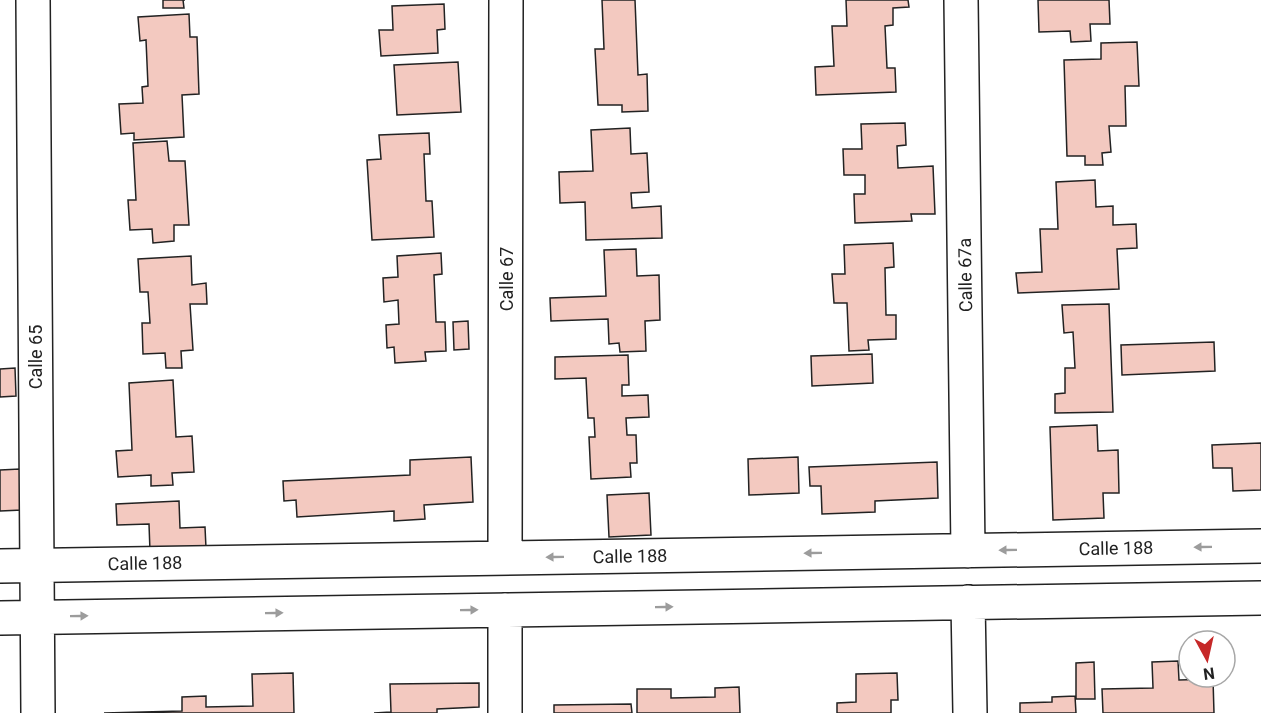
<svg xmlns="http://www.w3.org/2000/svg" width="1261" height="713" viewBox="0 0 1261 713" font-family="Roboto,sans-serif">
	<style>
		.building { fill: #f3c9c0; stroke: #222; stroke-width: 1.5 }
		.lines { fill: none; stroke-linecap: round; stroke-linejoin: round }
		.street-casing { stroke: #222; stroke-width: 36 }
		.street { stroke: #fff; stroke-width: 33 }
		.oneway { fill: #9c9c9c }
		.labels { text-anchor: middle; dominant-baseline: central; stroke-width: 4.5; stroke-linejoin: round; paint-order: stroke }
		.street-label { font-size: 18px; fill: #222; stroke: #fff }
	</style>
	<rect width="100%" height="100%" fill="#fff"/>
	<!-- building -->
	<path class="building" d="M163 0H185H183L184 8H163Z
		M602 0H635L638 75 647 74 648 111 622 112V105H598L595 49H604Z
		M846 0H908L909 7 893 8V25L885 26 887 68H895L896 92 816 95 815 67 834 66 832 26H847Z
		M1038 0H1109L1110 24H1090L1091 41 1071 42 1070 31 1039 32Z
		M444 4 445 29 437 30 438 53 381 56 379 30H393L392 6Z
		M189 14 190 37H197L199 94 182 95 184 137 134 140V133L121 134 119 104 143 103 142 87 148 86 146 40 140 41 138 17Z
		M1137 42 1139 86H1125L1126 126H1109L1111 152 1102 153 1103 165H1085V156H1067L1064 60 1101 59V43Z
		M458 62 461 112 397 115 394 65Z
		M905 123 906 145 897 146 898 168 933 166 935 214H911L912 221 855 223 854 194H865V175H844L843 149H862L861 124Z
		M630 128 631 154 647 153 649 192 631 193 632 208 661 206 662 238 586 240 585 202 560 203 559 172 593 171 591 130Z
		M429 133 430 154H424L426 201H432L434 237 372 240 367 160 381 159 379 135Z
		M167 141 169 161H185L189 225H174V241L153 243 152 229 130 230 128 200H136L133 143Z
		M1095 180 1096 207 1113 206V225L1136 224 1137 248 1117 249 1119 289 1018 293 1016 273 1042 272 1040 229H1058L1056 182Z
		M893 243 894 267 885 268 886 315H896V339L868 340 869 350 849 351 847 303H834L832 274H845L844 245Z
		M636 249 637 276 659 275 660 320 645 321 646 351 620 352 619 343 609 344 608 319 551 321 550 298 606 296 604 250Z
		M441 253 442 274 434 275 436 322H445L446 351 425 352 426 361 395 363 394 347 387 348 386 325 399 324 398 300 384 302 383 278 398 277 397 256Z
		M191 256 192 285 206 283 207 304H190L193 350 181 351 182 368H166L165 353 143 354 142 323H150L148 292H140L138 259Z
		M1109 304 1113 412 1055 413V394L1065 393V368H1075L1073 332 1064 333 1062 305Z
		M468 321 469 349 454 350 453 322Z
		M1214 342 1215 371 1122 375 1121 345Z
		M872 354 873 383 812 386 811 356Z
		M628 355 629 385H622V396L648 395 649 417 626 418 627 435H636L637 463H630L631 477 591 479 589 437H595L594 418H588L586 378 555 379V357Z
		M15 368 16 396 0 397V369Z
		M173 380 176 437 192 436 194 472 172 473 173 485 151 486V475L118 477 116 451 132 450 129 383Z
		M1097 425 1098 451 1118 450 1119 493H1103L1104 518 1053 520 1050 427Z
		M1261 443V490L1233 491 1232 468H1213L1212 445Z
		M471 457 473 502 424 505 425 519 394 521V511L297 517 296 500 284 501 283 481 410 475V460Z
		M798 457 799 493 749 495 748 459Z
		M937 462 938 498 875 501V512L822 514 821 486H810L809 467Z
		M20 469 22 510 0 511V470Z
		M649 493 651 535 609 537 607 495Z
		M179 501 180 528 205 527 206 548 150 551 149 524 117 525 116 504Z
		M1178 661 1179 680 1213 679 1214 713H1103L1102 689 1153 688 1152 662Z
		M1094 662 1095 699H1076V663Z
		M293 673 294 713H104L182 711V697L206 696V707L253 706 252 674Z
		M897 673 898 700H891V713H837V703L856 702V674Z
		M479 683V707L437 709V713H374L391 712 390 684Z
		M739 687 740 713H637V689H671V698L715 697V688Z
		M1075 696 1076 713H1020V703L1052 702V697Z
		M631 704 632 713H554V705Z"/>
	<g class="lines">
		<defs>
			<path id="street" d="M33 0 38 713
				M961 0 968 551
				M505 557 506 0
				M0 566 1261 546
				M968 602 970 713
				M505 610V713
				M0 618 1261 598"/>
		</defs>
		<!-- street casing -->
		<use href="#street" class="street-casing"/>
		<!-- street -->
		<use href="#street" class="street"/>
	</g>
	<!-- one-way arrows -->
	<defs><path id="oneway-solid" d="M-6-.8H1V-3.2L6.5 0L1 3.2V.8H-6Z" transform="scale(1.5)"/></defs>
	<g class="oneway">
		<use href="#oneway-solid" transform="translate(1203 547) rotate(179)"/>
		<use href="#oneway-solid" transform="translate(1008 550) rotate(179)"/>
		<use href="#oneway-solid" transform="translate(813 553) rotate(179)"/>
		<use href="#oneway-solid" transform="translate(555 557) rotate(179)"/>
		<use href="#oneway-solid" transform="translate(664 607) rotate(-1)"/>
		<use href="#oneway-solid" transform="translate(469 610) rotate(-1)"/>
		<use href="#oneway-solid" transform="translate(274 613) rotate(-1)"/>
		<use href="#oneway-solid" transform="translate(79 616) rotate(-1)"/>
	</g>
	<g class="labels">
		<!-- street labels -->
		<g class="street-label">
			<text transform="translate(965 275) rotate(-91)">Calle 67a</text>
			<text transform="translate(506 279) rotate(-90)">Calle 67</text>
			<text transform="translate(35 357) rotate(-90)">Calle 65</text>
			<text transform="translate(1116 548) rotate(-1)">Calle 188</text>
			<text transform="translate(630 556) rotate(-1)">Calle 188</text>
			<text transform="translate(145 563) rotate(-1)">Calle 188</text>
		</g>
	</g>
	<!-- north arrow -->
	<g transform="translate(1207 659) rotate(172)"><circle r="28" fill="#ffffff" stroke="#a7a7a7" stroke-width="1.5"/>
	<path d="M0-4.5L10 22L0 15L-10 22Z" fill="#c62828"/>
	<text y="-9" font-size="16" font-weight="bold" text-anchor="middle" fill="#222222">N</text>
	</g>
</svg>
